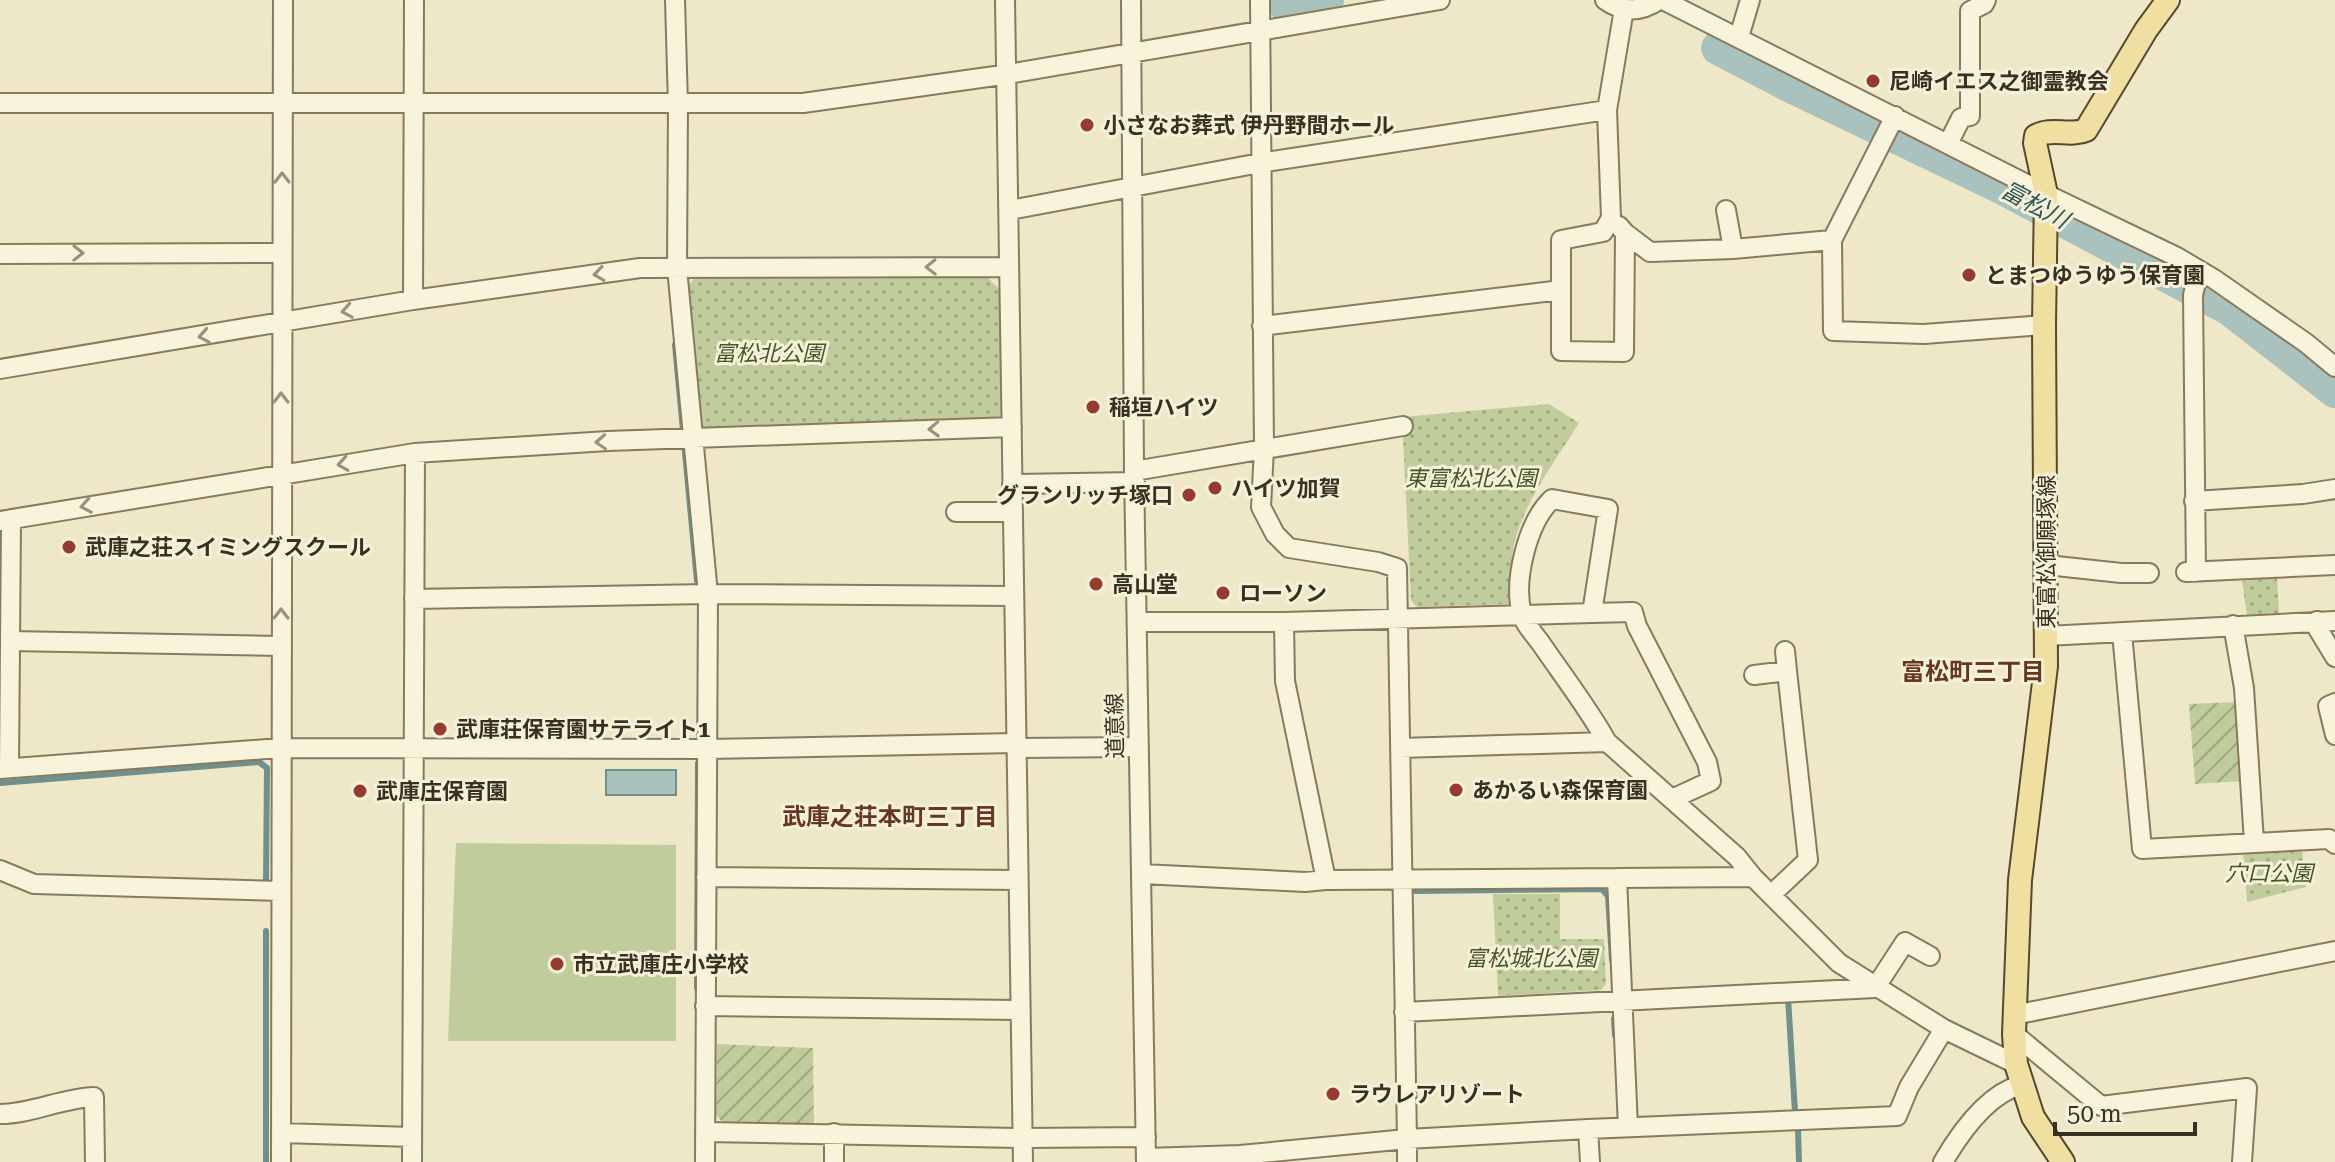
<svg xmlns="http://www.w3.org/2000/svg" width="2335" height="1162" viewBox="0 0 2335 1162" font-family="'Roboto Serif','Noto Sans JP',serif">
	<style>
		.park { fill: url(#park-dots) }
		.garden { fill: url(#garden-furrows) }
		.pitch { fill: #c1cc9c }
		.water { fill: #a9c2bd; stroke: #6f908c; stroke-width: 2 }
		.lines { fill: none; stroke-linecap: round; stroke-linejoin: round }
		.stream { stroke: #6f908c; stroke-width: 6 }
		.river { stroke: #a9c2bd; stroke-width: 34 }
		.minor-casing { stroke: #897a5d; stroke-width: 22 }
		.major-casing { stroke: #574831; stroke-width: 26 }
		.minor { stroke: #f8f3db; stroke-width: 18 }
		.major { stroke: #efe0a2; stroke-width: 22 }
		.oneway { stroke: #99927e }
		.poi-dot { fill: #973a2f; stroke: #f5f0d8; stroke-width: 3 }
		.labels { text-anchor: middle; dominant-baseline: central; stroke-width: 6; stroke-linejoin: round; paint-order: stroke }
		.poi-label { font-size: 22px; font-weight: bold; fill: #3a3021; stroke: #f5f0d8; text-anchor: start }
		.park-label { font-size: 22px; font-style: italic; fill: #455628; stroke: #f5f0d8 }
		.street-label { font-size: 22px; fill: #3a3021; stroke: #f5f0d8 }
		.water-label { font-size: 24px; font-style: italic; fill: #305759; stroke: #f5f0d8 }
		.neighbourhood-label { font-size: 24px; font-weight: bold; fill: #663721; stroke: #f5f0d8 }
	</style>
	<defs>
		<pattern id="park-dots" width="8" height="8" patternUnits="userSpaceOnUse" patternTransform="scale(2)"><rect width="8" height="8" fill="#c1cc9c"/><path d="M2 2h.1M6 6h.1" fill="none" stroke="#9ea67f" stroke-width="1.8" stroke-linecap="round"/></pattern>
		<pattern id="garden-furrows" width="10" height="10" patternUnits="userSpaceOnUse" patternTransform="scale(2)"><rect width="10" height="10" fill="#c1cc9c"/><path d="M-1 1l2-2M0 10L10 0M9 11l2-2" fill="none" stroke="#9ea67f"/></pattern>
	</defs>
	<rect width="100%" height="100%" fill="#eee7c8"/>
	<!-- park -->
	<path class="park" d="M695 278H988L1000 290 1004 411 995 420 708 431 699 423 686 287Z
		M1549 404 1579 423C1556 460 1525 500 1514 544 1510 562 1512 581 1514 599L1508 604 1417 607 1411 600 1402 417Z
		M2277 578 2279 613 2247 615 2242 581Z
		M2302 848 2306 887 2247 902 2243 851Z
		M1493 894H1560V939H1604L1606 984 1601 990 1498 996Z"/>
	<!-- garden -->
	<path class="garden" d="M2237 702 2242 781 2195 784 2189 704Z
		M717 1044 813 1048 814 1126 725 1125 716 1115Z"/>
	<!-- pitch -->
	<path class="pitch" d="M456 843 676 845V1041H448Z"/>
	<!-- water -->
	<path class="water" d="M606 770H676V795H606Z"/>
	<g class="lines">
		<!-- stream -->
		<path class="stream" d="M675 345 697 581
			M0 783 259 762 267 768 266 882
			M1415 891 1602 889 1608 896 1612 960
			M697 988 698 763
			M1788 997 1795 1112
			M1614 1019 1615 1035
			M1798 1130 1799 1162
			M266 1162V931"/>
		<!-- river -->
		<path class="river" d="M1281 0 1287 7 1327 0
			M1718 48 1791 86 2005 189 2230 309 2335 391"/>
		<defs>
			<path id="minor" d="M675 0 678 105 677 268 708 594 705 1162
				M1005 0 1023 1162
				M1131 0 1134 471 1146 1162
				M1260 0 1264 448 1261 507 1275 534 1289 548 1378 562 1397 568 1407 1139 1588 1129 1590 1162
				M1605 0C1623 13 1641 12 1659 0
				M1663 0 2046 194 2177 257 2214 279 2306 343 2335 367
				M1739 37 1750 0
				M0 103H803L1002 75 1440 0
				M1948 144 1961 118 1970 116V11L1984 4 1986 0
				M1010 210 1260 163 1607 110 1624 9
				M1726 210 1733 249
				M1625 233 1650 252 1733 249 1832 240 1895 116
				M1832 240 1833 331 1924 334 2044 325
				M0 254 282 253
				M1561 290V351L1624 352 1625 233 1619 226
				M413 300 414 0
				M1262 326 1561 290V240L1603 232 1611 218 1607 110
				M0 369 413 300 640 268 1009 267
				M1134 471 1403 426
				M1012 484 1135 482
				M2194 501 2303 494 2335 489
				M956 512H1013
				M0 521 415 453 608 441 1012 427
				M2047 565 2121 573H2149
				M2186 572 2335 565
				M2196 572 2193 295 2199 270
				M414 599 708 594 1014 596
				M1592 613 1633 612 1637 626 1707 762 1711 781 1672 799
				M2317 621 2318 629 2335 657
				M1138 622H1284
				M2233 625 2244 688 2254 842
				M2122 633 2142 849 2329 839 2335 844
				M2046 636 2335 621
				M10 641 280 646
				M1754 675 1787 671 1785 651
				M2335 703 2328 706 2335 735
				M1016 748 1139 747
				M1400 748 1607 742 1737 857 1753 877 1839 963 1944 1029 2016 1064
				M9 768 11 519
				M0 769 280 748 707 749 1016 743
				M0 870 34 884 280 891
				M1142 874 1305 882 1326 880 1617 878 1628 1127
				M706 877 1018 880
				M1617 878 1753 877
				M1326 880 1285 681 1284 622 1592 613 1608 509 1552 499C1527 523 1513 581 1522 614 1524 624 1536 636 1542 645 1564 677 1588 708 1607 742
				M1772 894 1808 860 1787 671
				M705 1006 1019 1010
				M1404 1012 1875 988 1905 942 1930 956
				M2014 1015 2335 951
				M2014 1034 2101 1106 2247 1088 2242 1162
				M0 1114C32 1114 62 1098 94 1097L95 1162
				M1588 1129 1897 1116 1909 1087 1944 1029
				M705 1132 1023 1138 1146 1137
				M281 1133 412 1137
				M1146 1158 1240 1155 1407 1139V1162
				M281 1162 283 0
				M412 1162 415 453
				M834 1162V1133
				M1943 1162C1960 1133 1987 1094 2021 1085"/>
			<path id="major" d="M2063 1162 2033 1117 2016 1064 2014 1034 2020 880 2046 666 2044 325 2046 194 2035 143 2036 136C2051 127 2070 137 2086 130L2146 30 2168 0"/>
		</defs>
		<!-- minor casing -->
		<use href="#minor" class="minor-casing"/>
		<!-- major casing -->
		<use href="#major" class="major-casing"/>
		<!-- minor -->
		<use href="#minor" class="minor"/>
		<!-- major -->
		<use href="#major" class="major"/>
	</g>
	<!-- one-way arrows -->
	<defs><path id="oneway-chevron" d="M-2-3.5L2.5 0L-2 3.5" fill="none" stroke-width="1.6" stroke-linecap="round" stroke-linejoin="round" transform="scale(2)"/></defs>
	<g class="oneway">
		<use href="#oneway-chevron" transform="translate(282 178) rotate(-90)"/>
		<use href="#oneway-chevron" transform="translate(78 253)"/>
		<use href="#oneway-chevron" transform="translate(931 267) rotate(179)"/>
		<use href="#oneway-chevron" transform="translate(599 274) rotate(172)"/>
		<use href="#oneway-chevron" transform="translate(347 311) rotate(170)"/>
		<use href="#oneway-chevron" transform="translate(204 336) rotate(170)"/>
		<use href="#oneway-chevron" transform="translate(281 398) rotate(-90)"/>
		<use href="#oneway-chevron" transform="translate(934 429) rotate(178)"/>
		<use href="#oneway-chevron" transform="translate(601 442) rotate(177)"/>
		<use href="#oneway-chevron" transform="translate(343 464) rotate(171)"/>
		<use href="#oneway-chevron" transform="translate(86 506) rotate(170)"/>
		<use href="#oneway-chevron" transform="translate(281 614) rotate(-90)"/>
	</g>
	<!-- markers -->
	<g class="poi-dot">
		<circle cx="1873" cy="81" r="8"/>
		<circle cx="1087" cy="125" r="8"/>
		<circle cx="1969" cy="275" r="8"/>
		<circle cx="1093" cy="407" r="8"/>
		<circle cx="1215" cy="488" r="8"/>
		<circle cx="1189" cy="495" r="8"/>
		<circle cx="69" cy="547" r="8"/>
		<circle cx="1096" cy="584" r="8"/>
		<circle cx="1223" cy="593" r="8"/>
		<circle cx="440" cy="729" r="8"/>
		<circle cx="1456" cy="790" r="8"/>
		<circle cx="360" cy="791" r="8"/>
		<circle cx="557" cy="964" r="8"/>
		<circle cx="1333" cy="1094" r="8"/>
	</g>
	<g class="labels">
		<!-- poi labels -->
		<g class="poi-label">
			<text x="1889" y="81">尼崎イエス之御霊教会</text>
			<text x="1103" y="125">小さなお葬式 伊丹野間ホール</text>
			<text x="1985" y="275">とまつゆうゆう保育園</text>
			<text x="1109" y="407">稲垣ハイツ</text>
			<text x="1231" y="488">ハイツ加賀</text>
			<text x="1173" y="495" text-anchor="end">グランリッチ塚口</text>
			<text x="85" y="547">武庫之荘スイミングスクール</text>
			<text x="1112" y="584">高山堂</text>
			<text x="1239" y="593">ローソン</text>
			<text x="456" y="729">武庫荘保育園サテライト1</text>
			<text x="1472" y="790">あかるい森保育園</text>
			<text x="376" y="791">武庫庄保育園</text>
			<text x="573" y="964">市立武庫庄小学校</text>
			<text x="1349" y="1094">ラウレアリゾート</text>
		</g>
		<!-- park labels -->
		<g class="park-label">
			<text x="769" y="353">富松北公園</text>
			<text x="1471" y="478">東富松北公園</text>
			<text x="2269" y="873">穴口公園</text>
			<text x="1531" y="958">富松城北公園</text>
		</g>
		<!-- street labels -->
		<g class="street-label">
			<text transform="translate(2046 552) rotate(-90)">東富松御願塚線</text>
			<text transform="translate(1115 726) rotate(-91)">道意線</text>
		</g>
		<!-- water labels -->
		<g class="water-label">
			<text transform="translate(2035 205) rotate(28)">富松川</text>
		</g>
		<!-- neighbourhood labels -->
		<g class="neighbourhood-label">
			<text x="1973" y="672">富松町三丁目</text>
			<text x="890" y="817">武庫之荘本町三丁目</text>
		</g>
	</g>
	<!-- scale -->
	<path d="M2055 1122v12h140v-12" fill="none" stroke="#3a3021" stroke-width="4"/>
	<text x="2067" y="1122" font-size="24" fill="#3a3021" stroke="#f5f0d8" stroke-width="6" paint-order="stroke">50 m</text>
</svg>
